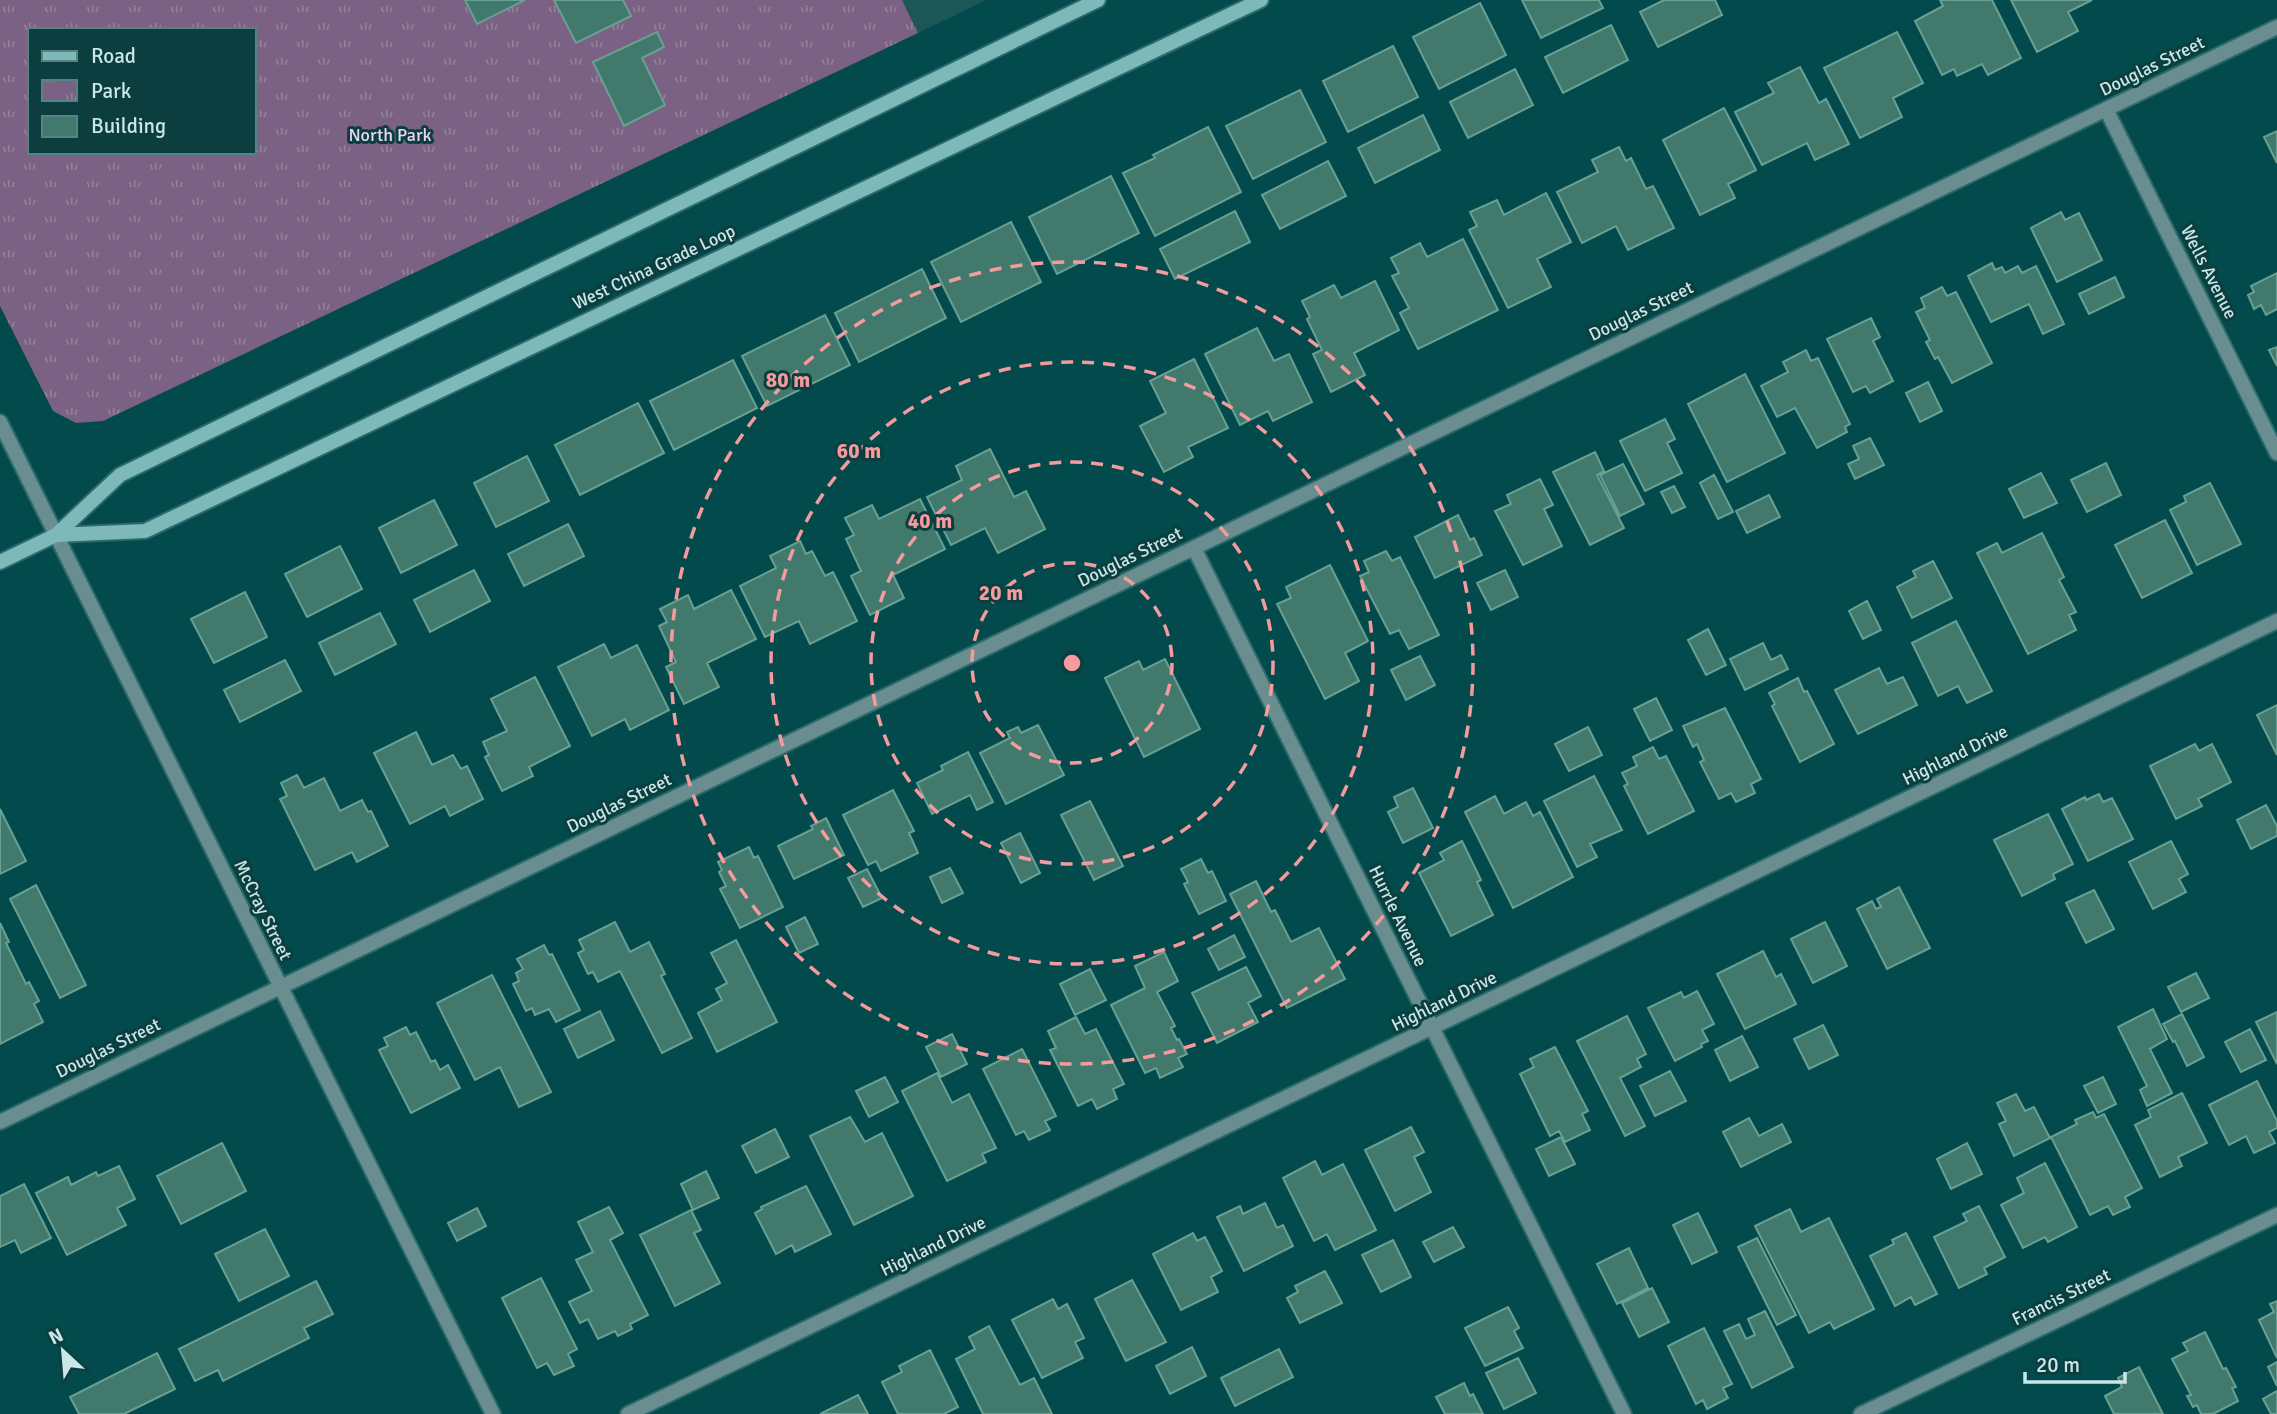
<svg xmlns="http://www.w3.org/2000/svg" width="2277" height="1414" viewBox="0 0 2277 1414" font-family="Signika,sans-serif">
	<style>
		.built { fill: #1d5657 }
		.park { fill: url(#park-tufts); fill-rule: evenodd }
		.building { fill: #42796d; stroke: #68a093; stroke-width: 2 }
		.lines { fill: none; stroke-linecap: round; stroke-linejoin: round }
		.minor-casing { stroke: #2b696b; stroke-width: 18 }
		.tertiary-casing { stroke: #2b696b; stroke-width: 18 }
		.secondary-casing { stroke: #2b696b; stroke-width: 18 }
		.minor { stroke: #6a8e8f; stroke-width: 14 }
		.tertiary { stroke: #6a8e8f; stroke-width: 14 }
		.secondary { stroke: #7eb9ba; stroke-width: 14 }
		.ring { fill: none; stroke: #f59b9e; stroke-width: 3.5; stroke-dasharray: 12 9 }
		.labels { text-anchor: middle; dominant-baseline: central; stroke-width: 6; stroke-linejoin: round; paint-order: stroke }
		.street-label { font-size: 18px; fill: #cae7e8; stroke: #0d3e3f }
		.park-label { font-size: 18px; fill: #edd6f5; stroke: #0d3e3f }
		.centre { fill: #f59b9e; stroke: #0d3e3f; stroke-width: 3.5 }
		.ring-label { font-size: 21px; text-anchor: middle; font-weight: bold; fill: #f59b9e; stroke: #0d3e3f; stroke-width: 6; stroke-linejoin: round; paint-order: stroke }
	</style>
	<defs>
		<pattern id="park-tufts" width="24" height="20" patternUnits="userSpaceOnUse" patternTransform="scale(1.75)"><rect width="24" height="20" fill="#7b6183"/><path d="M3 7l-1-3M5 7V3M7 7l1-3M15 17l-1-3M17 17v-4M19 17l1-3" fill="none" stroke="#927f9a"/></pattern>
	</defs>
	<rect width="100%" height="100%" fill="#034a4c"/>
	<!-- built -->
	<path class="built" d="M902 0H986L918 33Z"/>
	<!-- park -->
	<path class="park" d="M0 0H902L918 33 103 421 76 423 53 411 0 306ZM30 30H254V152H30Z"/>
	<!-- building -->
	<path class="building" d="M465 0H525L477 24Z
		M554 0H623L631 16 576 43Z
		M1522 0H1599L1603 8 1541 38Z
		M1664 0H1715L1722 15 1658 47 1640 12Z
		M1940 0H1992L2021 58 1988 75 1982 64 1957 76 1954 69 1942 75 1915 21 1943 6Z
		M2011 0H2092L2068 12 2078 31 2037 52Z
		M1480 3 1506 55 1439 89 1413 37Z
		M1611 25 1628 60 1563 93 1545 57Z
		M657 32 664 47 642 58 665 105 624 126 593 62Z
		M1897 32 1923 83 1893 98 1902 117 1860 138 1824 68Z
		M1393 46 1418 97 1348 132 1323 81Z
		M1800 67 1819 103 1826 99 1849 144 1815 160 1807 143 1762 165 1735 112 1774 93 1768 83Z
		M1515 69 1533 105 1468 138 1450 102Z
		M1300 90 1326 142 1253 179 1226 126Z
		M1724 108 1756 170 1728 184 1735 198 1700 215 1663 140Z
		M1423 115 1440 150 1375 183 1358 148Z
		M1208 127 1241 192 1155 236 1123 173 1155 158 1153 155Z
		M2277 131V163L2264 137Z
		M1619 147 1626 161 1631 158 1646 189 1653 186 1674 228 1628 250 1616 226 1582 243 1557 192 1598 172 1592 160Z
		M1328 161 1346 196 1280 229 1262 195Z
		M1111 176 1139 233 1057 274 1029 217Z
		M1546 193 1571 242 1537 259 1551 287 1508 308 1469 230 1477 226 1470 212 1497 200 1504 215Z
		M1235 211 1250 242 1175 279 1160 249Z
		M2061 212 2065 220 2079 213 2102 260 2057 282 2031 228Z
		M1011 222 1041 282 961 322 931 262Z
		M1463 239 1498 310 1418 349 1400 313 1409 308 1392 276 1399 273 1391 258 1420 243 1427 257Z
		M1992 263 1995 270 2002 267 2005 273 2018 266 2022 273 2036 266 2064 324 2043 334 2029 304 1991 322 1968 276Z
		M922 269 946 318 859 362 835 313Z
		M2277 273V309L2266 315 2261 305 2254 309 2248 295 2254 292 2251 286Z
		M2115 277 2124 297 2089 314 2079 294Z
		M1375 281 1399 330 1354 353 1365 375 1331 392 1313 354 1322 350 1307 319 1310 317 1302 301 1334 285 1341 298Z
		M1942 287 1947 296 1956 292 1992 363 1952 383 1938 357 1935 359 1926 342 1930 340 1916 312 1925 308 1921 298Z
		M825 315 850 365 767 406 742 356Z
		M1871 318 1880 337 1873 341 1893 381 1870 393 1866 386 1853 392 1827 339Z
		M1257 328 1274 361 1289 354 1312 402 1273 421 1268 411 1240 425 1205 354Z
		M2277 347V366L2269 350Z
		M1806 350 1811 361 1818 358 1850 424 1845 427 1847 432 1817 448 1795 408 1777 417 1761 386 1788 372 1783 362Z
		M1194 359 1228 428 1188 447 1193 457 1164 472 1140 426 1166 413 1150 381Z
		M733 360 757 408 674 450 650 401Z
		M1745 374 1785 453 1727 482 1688 404Z
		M1928 382 1942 411 1920 422 1906 393Z
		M638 403 664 453 580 495 555 445Z
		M1665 419 1675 439 1667 443 1682 473 1645 491 1620 441Z
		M1870 438 1884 465 1855 479 1848 464 1859 459 1853 446Z
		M990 449 1014 497 1026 491 1045 529 998 553 985 528 951 545 927 497 962 480 956 466Z
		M1595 452 1604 471 1597 475 1624 528 1590 545 1553 472Z
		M527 456 549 501 496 527 474 483Z
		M2106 463 2121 495 2087 512 2071 480Z
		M1623 464 1644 504 1620 516 1600 475Z
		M2041 473 2057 503 2024 518 2009 489Z
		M1714 475 1733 512 1718 519 1700 483Z
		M1540 479 1553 505 1544 509 1562 546 1523 565 1495 511 1511 504 1507 495Z
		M2210 483 2241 544 2197 565 2170 510 2186 502 2184 496Z
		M1674 486 1685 507 1672 513 1661 492Z
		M1769 495 1780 517 1747 533 1736 511Z
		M920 499 945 549 893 575 904 598 870 615 851 576 861 571 846 539 854 535 845 518 872 505 879 519Z
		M434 500 457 545 401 573 379 528Z
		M1458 515 1470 540 1474 538 1482 555 1435 578 1415 537Z
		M2165 520 2192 573 2142 598 2115 545Z
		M568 524 584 556 524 586 508 554Z
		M2042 533 2064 577 2059 580 2076 612 2069 615 2076 630 2028 654 1977 553 1997 543 2002 553Z
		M800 541 806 554 812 551 825 576 833 572 857 621 810 644 799 621 765 637 740 586 776 568 770 556Z
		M340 546 362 589 307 617 285 574Z
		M1386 551 1392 561 1400 557 1439 635 1409 649 1399 630 1390 634 1360 576 1369 572 1364 561Z
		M1933 561 1952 598 1912 618 1897 587 1916 577 1913 571Z
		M1330 565 1368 641 1345 653 1359 681 1325 699 1277 604 1291 598 1286 587Z
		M474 570 490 601 430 632 414 600Z
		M1505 570 1518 597 1491 610 1477 583Z
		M731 590 756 639 707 663 719 687 684 704 666 667 676 662 659 626 667 622 660 609 688 595 694 609Z
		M245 592 267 637 214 663 191 619Z
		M1867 601 1881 630 1863 639 1849 611Z
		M380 613 396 644 335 675 319 643Z
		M1956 621 1992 691 1967 703 1958 686 1938 696 1912 643Z
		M1708 629 1726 665 1706 675 1688 640Z
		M1763 643 1771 660 1781 655 1788 669 1745 690 1730 659Z
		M604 644 611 658 637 645 669 710 630 730 625 719 592 736 558 667Z
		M1420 656 1435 685 1406 700 1391 670Z
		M1165 659 1200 729 1144 757 1105 678 1139 661 1143 670Z
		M285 660 301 691 240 722 224 690Z
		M1879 668 1887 684 1903 677 1917 705 1858 734 1835 690Z
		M535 677 570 746 529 767 533 776 502 791 485 757 489 755 483 742 507 731 491 699Z
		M1798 678 1804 692 1807 691 1834 744 1800 762 1772 706 1775 704 1769 693Z
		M1656 698 1672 730 1650 741 1634 709Z
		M2277 705V755L2257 715Z
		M1725 708 1761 779 1751 784 1755 793 1736 802 1731 793 1719 799 1700 762 1704 760 1697 744 1693 747 1683 726Z
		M1038 725 1064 775 1006 804 980 753 1010 738 1007 732 1018 727 1021 733Z
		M1588 727 1602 755 1569 771 1555 744Z
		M416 732 432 765 453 755 461 769 467 766 483 799 450 816 445 806 410 824 374 753Z
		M2195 744 2199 751 2212 744 2231 782 2198 799 2202 806 2176 819 2150 766Z
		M1653 747 1659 759 1666 756 1694 811 1648 834 1624 786 1628 784 1622 773 1637 766 1633 757Z
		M968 752 993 802 977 810 970 795 932 814 917 783 943 770 941 766Z
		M297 775 304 788 324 778 340 811 362 800 368 812 371 811 388 846 357 862 352 852 315 870 280 799 287 796 281 783Z
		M1594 776 1622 830 1590 844 1597 857 1577 867 1544 801Z
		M1413 788 1433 828 1403 843 1388 812 1398 807 1394 797Z
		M893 790 914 831 909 833 918 853 881 871 876 861 868 865 843 815Z
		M2099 794 2103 802 2112 798 2133 839 2088 861 2062 809 2085 797 2086 800Z
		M1495 796 1504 814 1526 802 1533 816 1540 812 1573 877 1513 908 1465 812Z
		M1090 801 1123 866 1094 880 1061 815Z
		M2266 805 2277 826V836L2251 849 2237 820Z
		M0 809 26 861 0 874Z
		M2048 814 2073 864 2053 874 2055 879 2022 896 1994 840Z
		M826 818 844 855 794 879 778 846 813 829 811 826Z
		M1020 833 1040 873 1021 883 1001 843Z
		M1462 841 1481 880 1477 882 1493 915 1451 936 1419 873 1444 860 1440 853Z
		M2171 841 2188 874 2179 879 2186 892 2153 909 2129 862Z
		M749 847 754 858 758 856 783 907 740 928 720 889 726 886 719 872 722 870 718 862Z
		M1201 859 1208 873 1212 871 1226 901 1199 914 1184 884 1188 882 1181 869Z
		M950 868 963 893 942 903 930 877Z
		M867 869 882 898 863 907 848 878Z
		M1256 881 1271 912 1275 910 1291 942 1319 928 1345 979 1287 1008 1230 894Z
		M36 885 86 985 60 998 10 899Z
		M1899 887 1930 948 1887 969 1857 909 1872 901 1876 909 1881 907 1877 899Z
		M2094 890 2114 929 2086 943 2066 903Z
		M805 917 818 944 799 953 786 927Z
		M615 922 630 952 649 942 665 974 661 976 692 1038 662 1053 620 971 598 982 593 972 588 974 578 953 584 950 579 940Z
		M1825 922 1847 966 1813 983 1791 939Z
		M0 923 9 942 6 943 26 984 29 982 39 1001 34 1004 43 1022 0 1044Z
		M1234 935 1245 957 1219 970 1208 949Z
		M736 940 777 1022 717 1052 698 1013 722 1000 716 989 727 983 711 953Z
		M544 945 549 955 552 954 580 1010 556 1022 549 1009 535 1015 532 1008 526 1011 513 984 519 981 516 973 523 969 517 959Z
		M1763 951 1776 977 1781 974 1796 1004 1745 1029 1717 974Z
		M1164 952 1178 981 1157 992 1175 1026 1171 1028 1177 1040 1179 1039 1187 1054 1178 1058 1183 1067 1160 1078 1156 1068 1145 1073 1111 1005 1145 988 1135 966Z
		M1246 967 1261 996 1248 1003 1258 1022 1217 1043 1192 993Z
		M1090 969 1106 1000 1075 1015 1060 984Z
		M2196 973 2209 998 2181 1012 2168 987Z
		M492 975 551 1092 519 1107 500 1067 475 1080 437 1003Z
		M1697 991 1714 1024 1702 1030 1708 1041 1701 1044 1702 1047 1675 1061 1648 1008 1681 992 1684 998Z
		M2153 1009 2167 1039 2150 1049 2172 1093 2147 1106 2140 1090 2147 1086 2118 1027Z
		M600 1011 614 1040 578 1058 564 1029Z
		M2277 1012V1064L2256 1022Z
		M2182 1014 2204 1057 2187 1066 2175 1041 2173 1042 2163 1024Z
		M1627 1016 1646 1054 1637 1059 1641 1067 1620 1078 1645 1126 1625 1136 1577 1041Z
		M1076 1017 1085 1034 1096 1029 1124 1084 1113 1089 1117 1099 1097 1109 1092 1099 1078 1106 1050 1050 1056 1048 1048 1031Z
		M1823 1025 1838 1055 1809 1069 1794 1039Z
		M406 1027 410 1035 416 1032 431 1062 435 1060 440 1070 448 1065 460 1088 411 1113 379 1050 388 1046 384 1038Z
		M2250 1029 2266 1060 2241 1072 2225 1042Z
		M952 1034 967 1064 941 1077 926 1047Z
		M1742 1036 1758 1067 1730 1081 1715 1050Z
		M1555 1047 1588 1111 1582 1114 1590 1130 1565 1142 1559 1131 1550 1136 1520 1074 1534 1067 1530 1059Z
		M1022 1049 1056 1116 1045 1121 1050 1130 1029 1140 1024 1131 1016 1135 983 1069Z
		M1670 1071 1686 1101 1655 1116 1640 1086Z
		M937 1073 952 1103 969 1094 996 1148 982 1154 986 1162 947 1181 902 1091Z
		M885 1077 898 1102 869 1117 856 1091Z
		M2103 1077 2116 1104 2098 1113 2084 1086Z
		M2257 1081 2277 1121V1128L2269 1132 2275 1143 2254 1153 2246 1136 2229 1145 2209 1105Z
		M2182 1093 2207 1143 2178 1157 2182 1166 2160 1177 2135 1125 2151 1117 2148 1110Z
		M2016 1094 2025 1111 2034 1107 2050 1138 2014 1156 1999 1124 2006 1121 1997 1103Z
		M2093 1112 2096 1118 2104 1114 2142 1188 2125 1197 2130 1207 2113 1215 2108 1206 2090 1215 2051 1137 2077 1124 2075 1120Z
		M850 1117 865 1142 882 1133 913 1196 854 1225 810 1136Z
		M1749 1118 1759 1136 1782 1124 1791 1142 1741 1167 1723 1132Z
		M1411 1127 1424 1152 1414 1157 1431 1192 1395 1211 1365 1150Z
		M775 1129 789 1157 756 1173 742 1146Z
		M1561 1137 1575 1164 1549 1176 1536 1149Z
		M222 1143 246 1191 181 1224 157 1176Z
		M1967 1143 1982 1174 1951 1189 1937 1159Z
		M1315 1161 1322 1175 1343 1164 1376 1230 1335 1250 1327 1234 1314 1241 1283 1178Z
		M2045 1163 2077 1227 2048 1242 2045 1237 2023 1248 2001 1205 2024 1193 2017 1178Z
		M119 1166 135 1199 117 1208 126 1225 67 1255 36 1193 68 1177 71 1185 96 1172 98 1176Z
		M706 1171 719 1198 693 1210 681 1184Z
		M24 1184 51 1238 21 1253 15 1240 0 1247V1196Z
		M806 1186 831 1234 795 1252 792 1245 776 1254 755 1213 762 1209 761 1207Z
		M1265 1203 1277 1228 1283 1225 1293 1246 1244 1271 1217 1217 1240 1206 1243 1214Z
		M1979 1206 2005 1257 1984 1268 1987 1274 1959 1288 1934 1237 1967 1221 1963 1214Z
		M609 1207 623 1233 610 1240 648 1315 630 1324 632 1329 618 1336 615 1331 598 1339 588 1319 580 1323 569 1302 592 1291 576 1260 593 1252 578 1222Z
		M477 1208 486 1226 457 1241 448 1223Z
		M1790 1209 1801 1232 1829 1218 1874 1309 1834 1329 1830 1322 1809 1333 1755 1226Z
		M691 1210 701 1230 694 1233 720 1283 675 1306 640 1235Z
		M1698 1213 1717 1252 1692 1264 1673 1225Z
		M1453 1227 1464 1247 1434 1262 1423 1242Z
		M265 1229 289 1276 239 1301 215 1254Z
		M1193 1233 1197 1241 1205 1237 1222 1271 1211 1277 1218 1292 1181 1310 1153 1254Z
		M1906 1233 1937 1294 1915 1305 1911 1297 1895 1306 1870 1256 1894 1244 1892 1240Z
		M1757 1238 1796 1315 1777 1325 1738 1247Z
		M1393 1240 1411 1277 1381 1292 1362 1255Z
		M1629 1248 1648 1288 1617 1304 1597 1264Z
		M1325 1271 1342 1303 1300 1323 1287 1298 1298 1292 1295 1286Z
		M541 1278 577 1349 568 1354 574 1366 554 1375 547 1363 537 1368 502 1298Z
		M1132 1280 1166 1342 1126 1361 1095 1299Z
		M316 1281 333 1314 304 1328 309 1338 223 1381 218 1370 195 1381 179 1349Z
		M1652 1288 1669 1322 1639 1337 1622 1303Z
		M1053 1299 1058 1309 1067 1304 1084 1338 1075 1342 1083 1358 1042 1378 1012 1320Z
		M2277 1301V1358L2259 1320 2274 1312 2270 1304Z
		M1508 1307 1519 1328 1514 1331 1523 1348 1485 1366 1465 1328Z
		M1765 1311 1793 1367 1752 1388 1724 1331 1739 1324 1746 1339 1755 1335 1748 1319Z
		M989 1326 1020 1385 1034 1378 1052 1414H983L956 1359 975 1349 969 1337Z
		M1704 1328 1732 1384 1723 1388 1728 1398 1707 1409 1703 1400 1696 1404 1668 1346Z
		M2205 1332 2223 1369 2226 1368 2236 1387 2232 1388 2238 1401 2213 1414H2201L2197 1405 2193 1407 2187 1396 2191 1395 2172 1359 2188 1351 2183 1343Z
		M1192 1347 1206 1376 1170 1394 1156 1366Z
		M1279 1349 1293 1377 1235 1406 1221 1378Z
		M930 1350 958 1407 944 1414H898L882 1382 902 1372 899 1366Z
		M157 1353 175 1389 124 1414H79L70 1397Z
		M1518 1358 1536 1393 1504 1409 1486 1373Z
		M2277 1362V1386L2268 1367Z
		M2139 1367 2163 1414H2114L2105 1396 2122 1387 2118 1378Z
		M1464 1383 1470 1396 1473 1394 1483 1414H1445L1436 1397Z
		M2277 1391V1414H2271L2263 1399Z
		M858 1395 868 1414H820Z"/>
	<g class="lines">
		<defs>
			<path id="minor" d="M2106 109 2277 453
				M1194 548 1624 1414
				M628 1414 2277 621
				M1861 1414 2277 1215"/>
			<path id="tertiary" d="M0 422 493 1414
				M0 1122 2277 27"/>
			<path id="secondary" d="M56 535 145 531 1261 0
				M0 562 56 535 120 475 1098 0"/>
		</defs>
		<!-- minor casing -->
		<use href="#minor" class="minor-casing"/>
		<!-- tertiary casing -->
		<use href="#tertiary" class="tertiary-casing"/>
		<!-- secondary casing -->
		<use href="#secondary" class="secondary-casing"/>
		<!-- minor -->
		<use href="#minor" class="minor"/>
		<!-- tertiary -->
		<use href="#tertiary" class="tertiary"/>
		<!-- secondary -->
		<use href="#secondary" class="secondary"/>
	</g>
	<!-- distance rings -->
	<g class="ring">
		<circle cx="1072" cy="663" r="100"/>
		<circle cx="1072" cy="663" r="201"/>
		<circle cx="1072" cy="663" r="301"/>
		<circle cx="1072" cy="663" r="401"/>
	</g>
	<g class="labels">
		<!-- street labels -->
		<g class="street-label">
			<text transform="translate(2152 66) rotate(-26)">Douglas Street</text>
			<text transform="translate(654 267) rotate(-25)">West China Grade Loop</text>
			<text transform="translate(2209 272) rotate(63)">Wells Avenue</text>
			<text transform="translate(1641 311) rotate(-26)">Douglas Street</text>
			<text transform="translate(1130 557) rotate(-26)">Douglas Street</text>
			<text transform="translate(1955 755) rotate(-26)">Highland Drive</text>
			<text transform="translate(619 803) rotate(-26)">Douglas Street</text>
			<text transform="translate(263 910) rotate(64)">McCray Street</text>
			<text transform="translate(1398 916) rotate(64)">Hurrle Avenue</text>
			<text transform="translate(1444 1001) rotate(-26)">Highland Drive</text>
			<text transform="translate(108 1048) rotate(-26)">Douglas Street</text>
			<text transform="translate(933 1246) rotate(-26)">Highland Drive</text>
			<text transform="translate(2061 1297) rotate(-26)">Francis Street</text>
		</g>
		<!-- park labels -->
		<g class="park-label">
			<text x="390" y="135">North Park</text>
		</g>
	</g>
	<circle cx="1072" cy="663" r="10" class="centre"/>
	<g class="ring-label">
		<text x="788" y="387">80 m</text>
		<text x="859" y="458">60 m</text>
		<text x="930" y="528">40 m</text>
		<text x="1001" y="600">20 m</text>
	</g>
	<!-- legend -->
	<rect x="28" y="28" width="228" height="126" fill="#0d3e3f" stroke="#598283" stroke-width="2"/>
	<rect x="42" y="51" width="35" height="10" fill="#7eb9ba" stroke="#598283" stroke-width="2"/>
	<text x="91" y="63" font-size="21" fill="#cae7e8">Road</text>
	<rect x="42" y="80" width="35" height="21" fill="url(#park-tufts)" stroke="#598283" stroke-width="2"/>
	<text x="91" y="98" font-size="21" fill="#cae7e8">Park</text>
	<rect x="42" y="116" width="35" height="21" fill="#42796d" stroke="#598283" stroke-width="2"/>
	<text x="91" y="133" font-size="21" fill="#cae7e8">Building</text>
	<!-- north arrow -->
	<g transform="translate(63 1351) rotate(334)" stroke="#0d3e3f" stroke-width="5" paint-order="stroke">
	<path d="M0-5L12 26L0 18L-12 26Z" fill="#cae7e8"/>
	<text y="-10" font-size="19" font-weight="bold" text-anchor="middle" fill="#cae7e8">N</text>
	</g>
	<!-- scale -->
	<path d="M2025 1372v10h100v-10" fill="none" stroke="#cae7e8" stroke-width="3.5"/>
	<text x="2036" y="1372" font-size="21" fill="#cae7e8" stroke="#0d3e3f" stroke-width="5" paint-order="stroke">20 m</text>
</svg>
